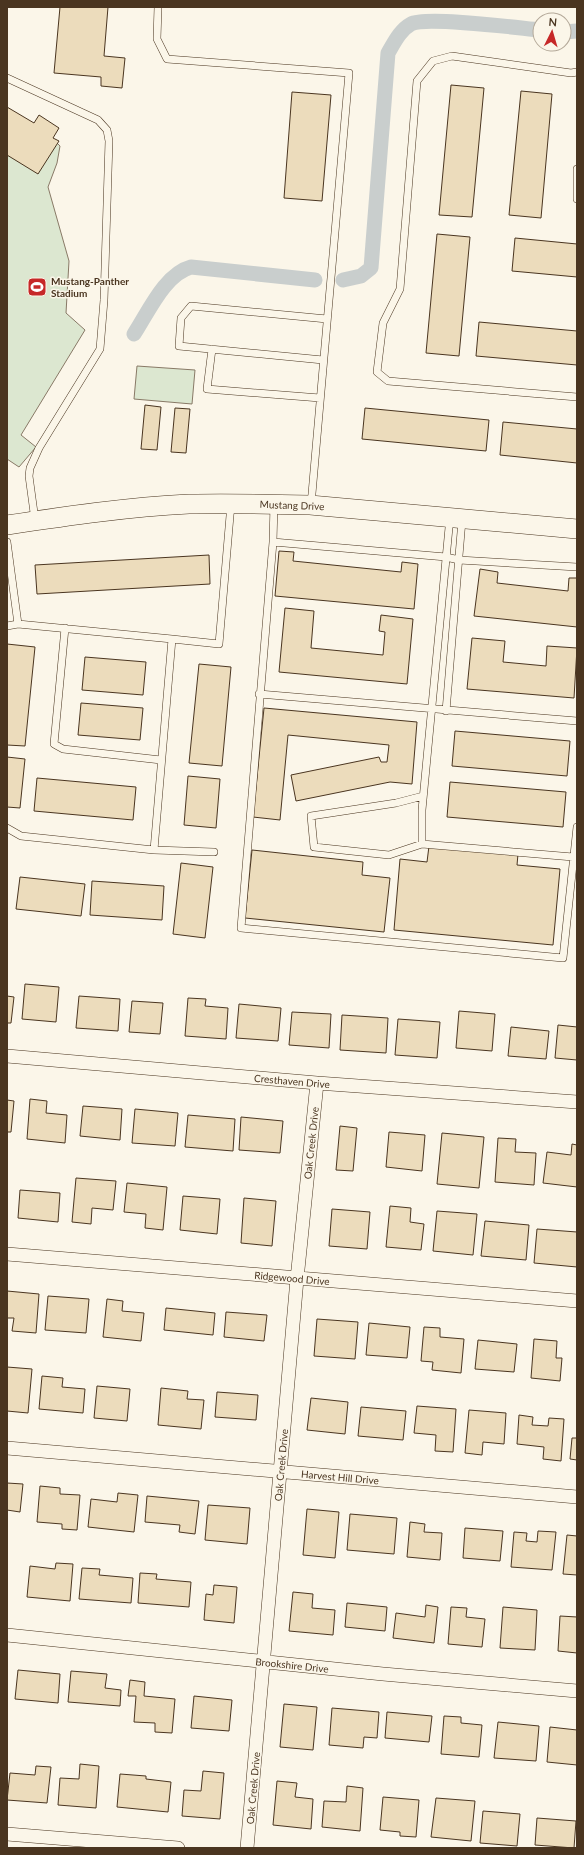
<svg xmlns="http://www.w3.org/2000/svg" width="584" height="1855" viewBox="0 0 584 1855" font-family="Lato,sans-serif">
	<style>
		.green { fill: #dce7d0; stroke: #887966 }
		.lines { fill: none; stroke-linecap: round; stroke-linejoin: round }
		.canal { stroke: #c9cecd; stroke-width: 15 }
		.building { fill: #ecdcbc; stroke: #4a3520 }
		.lane-casing { stroke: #4a3520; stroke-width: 8 }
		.street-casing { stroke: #4a3520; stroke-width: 14 }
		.secondary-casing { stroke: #4a3520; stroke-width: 20 }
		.lane { stroke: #fbf6e9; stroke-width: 7 }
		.street { stroke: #fbf6e9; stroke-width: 13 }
		.secondary { stroke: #fbf6e9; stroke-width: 19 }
		.labels { text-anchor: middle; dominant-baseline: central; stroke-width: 3; stroke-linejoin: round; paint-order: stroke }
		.poi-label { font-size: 10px; font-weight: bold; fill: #4a3520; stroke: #fbf6e9; text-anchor: start }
		.street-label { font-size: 10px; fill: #4a3520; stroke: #fbf6e9 }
	</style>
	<rect width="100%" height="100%" fill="#fbf6e9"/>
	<!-- green -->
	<path class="green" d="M7 109 48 134 60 146 57 163 48 187 69 261 66 313 85 330 21 435 36 447 19 467 7 459Z
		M137 366 195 370 192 404 134 399Z"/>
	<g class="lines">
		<!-- canal -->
		<path class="canal" d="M564 32 577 31
			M343 280 361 276 371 268 388 53C394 43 400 30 411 24 426 16 518 28 540 30
			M134 334C149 311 165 274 191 267L315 280"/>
	</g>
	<!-- building -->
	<path class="building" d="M60 7H108L104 56 125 58 122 88 101 86V77L54 73Z
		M451 85 484 88 472 217 439 215Z
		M521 91 552 94 541 218 509 215Z
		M292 92 331 95 322 201 284 198Z
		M7 107 34 123 39 115 59 128 53 138 59 141 38 174 7 155Z
		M437 234 470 237 459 356 426 353Z
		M515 238 577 244V277L512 271Z
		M479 322 577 331V365L476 356Z
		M145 405 161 407 157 450 141 449Z
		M175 408 190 409 186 453 171 452Z
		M365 408 489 420 486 451 362 439Z
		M503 422 577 429V463L500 455Z
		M279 551 294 552 293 561 401 572 402 562 418 564 414 609 275 596Z
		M209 555 210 584 37 594 35 565Z
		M480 569 498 572 497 583 568 591 569 578H577V627L474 616Z
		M285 608 314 611 311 648 383 655 385 632 379 631 381 615 413 619 407 684 279 672Z
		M472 638 505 641 503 662 546 666 547 646 577 648 574 698 467 689Z
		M7 644 35 647 25 746 7 745Z
		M85 657 146 662 143 695 82 690Z
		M199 664 231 667 222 766 189 763Z
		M81 703 143 708 140 740 78 735Z
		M264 708 417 722 412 784 390 782 296 801 291 775 379 757 381 762H387L389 745 288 735 280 820 253 817Z
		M455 731 570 741 567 776 452 766Z
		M7 757 25 759 20 808 7 807Z
		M188 776 220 779 216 828 184 825Z
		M37 778 136 787 133 820 34 811Z
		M450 782 566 792 563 827 447 817Z
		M429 846 518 854 517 865 560 869 553 945 394 930 400 859 427 862Z
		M252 850 363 862 362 875 390 878 384 932 245 918Z
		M181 863 213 867 205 938 173 934Z
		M20 877 85 884 81 916 16 909Z
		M92 881 164 886 162 920 90 915Z
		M25 984 59 987 56 1022 22 1019Z
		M7 996 14 997 11 1023H7Z
		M79 996 120 999 118 1031 76 1028Z
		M188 998 206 999 205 1006 228 1008 226 1039 185 1036Z
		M132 1001 163 1003 160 1034 129 1032Z
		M239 1004 281 1008 278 1041 236 1038Z
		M459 1011 495 1014 492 1051 456 1048Z
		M292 1012 331 1014 329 1048 289 1045Z
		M342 1015 388 1018 386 1053 340 1050Z
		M398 1019 440 1022 437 1058 395 1055Z
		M558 1025 577 1027V1060L555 1058Z
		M511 1027 549 1031 546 1059 508 1056Z
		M30 1099 47 1101 46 1113 67 1115 65 1143 27 1139Z
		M7 1100 14 1101 11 1132H7Z
		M83 1106 122 1109 120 1140 80 1136Z
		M135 1109 178 1113 175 1146 132 1143Z
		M188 1115 235 1119 233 1151 185 1147Z
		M241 1117 283 1121 280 1153 239 1150Z
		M340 1126 357 1128 353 1171 336 1170Z
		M389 1132 425 1135 422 1171 386 1167Z
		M442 1133 484 1137 479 1188 437 1184Z
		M498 1138 516 1139 515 1152 536 1153 534 1185 495 1182Z
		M572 1144 577 1145V1187L543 1183 547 1152 571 1155Z
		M76 1178 116 1181 113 1210 92 1208 91 1224 72 1222Z
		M127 1183 167 1187 163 1230 145 1228 146 1214 124 1212Z
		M20 1190 60 1193 58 1222 18 1218Z
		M183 1196 220 1199 217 1234 180 1230Z
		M244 1198 276 1201 272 1246 241 1243Z
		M390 1206 411 1208 410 1222 424 1224 421 1250 386 1247Z
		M332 1209 370 1212 367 1249 329 1246Z
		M437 1211 477 1214 473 1255 433 1251Z
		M485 1221 529 1225 526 1260 481 1256Z
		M537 1229 577 1232V1267L534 1263Z
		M7 1291 39 1294 36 1333 12 1331 14 1318H7Z
		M48 1296 89 1299 86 1333 45 1330Z
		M107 1299 123 1301 122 1311 144 1313 141 1341 103 1337Z
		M166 1308 215 1313 213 1335 164 1330Z
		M226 1312 267 1315 264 1341 224 1337Z
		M317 1319 358 1322 355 1359 314 1356Z
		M369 1323 410 1327 407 1358 366 1355Z
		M424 1327 440 1328V1337L464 1339 461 1373 432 1370 433 1362 421 1361Z
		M534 1339 557 1341 556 1358H562L560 1381 531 1378Z
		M478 1340 517 1344 514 1372 475 1369Z
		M7 1367 32 1369 28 1413 7 1411Z
		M42 1376 63 1378 62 1387 85 1389 83 1413 39 1409Z
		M97 1386 130 1389 127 1421 94 1418Z
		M161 1388 188 1391 187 1399 204 1400 201 1429 158 1425Z
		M217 1392 258 1395 256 1420 215 1417Z
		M311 1398 348 1402 345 1434 307 1430Z
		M417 1406 456 1409 453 1452 435 1451 436 1435 414 1433Z
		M361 1407 406 1411 403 1440 358 1436Z
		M469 1410 506 1413 504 1444 483 1442 482 1455 465 1453Z
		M519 1415 533 1417 532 1425 548 1426 549 1418 564 1419 561 1461 543 1459 544 1447 517 1444Z
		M572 1438H577V1460L570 1459Z
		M7 1483 23 1484 20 1512 7 1510Z
		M40 1486 60 1488V1494L80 1495 77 1530 62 1529V1524L37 1522Z
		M118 1493 138 1495 134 1532 88 1527 91 1499 117 1502Z
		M147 1496 199 1501 195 1534 179 1532 180 1525 145 1522Z
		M208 1505 250 1508 247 1544 205 1540Z
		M307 1509 339 1512 335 1558 303 1555Z
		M350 1514 397 1518 394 1554 347 1550Z
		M410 1522 425 1524 424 1532 442 1533 440 1560 407 1557Z
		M465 1528 503 1531 500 1561 463 1558Z
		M538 1531 556 1532 552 1570 511 1567 514 1532 527 1533 526 1541 537 1542Z
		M567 1535 577 1536V1575L563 1574Z
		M56 1563 73 1564 70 1601 27 1597 30 1566 55 1569Z
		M82 1568 100 1569 99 1575 133 1578 131 1603 79 1599Z
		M140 1573 157 1574 156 1579 191 1582 189 1607 138 1603Z
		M214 1585 237 1587 234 1623 204 1620 206 1594 213 1595Z
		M293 1592 313 1594 312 1608 335 1610 333 1635 289 1631Z
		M347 1603 387 1607 385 1631 345 1627Z
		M426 1605 438 1607 434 1643 393 1638 396 1613 425 1617Z
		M451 1607 467 1608 466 1617 485 1619 482 1647 448 1644Z
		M503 1607 537 1610 535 1650 500 1648Z
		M560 1616 577 1617V1653L558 1651Z
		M18 1670 60 1674 58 1703 15 1699Z
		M71 1671 107 1674 105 1688 121 1690 120 1706 68 1702Z
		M130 1680 145 1682 144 1696 175 1699 172 1733 155 1732V1723L134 1722 136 1696H128Z
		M194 1696 232 1700 229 1731 191 1728Z
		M284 1704 317 1707 313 1750 280 1747Z
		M332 1708 379 1712 377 1738 364 1737 363 1748 329 1745Z
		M387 1712 432 1716 429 1742 385 1738Z
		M444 1716 461 1717V1723L482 1725 479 1757 441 1754Z
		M498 1722 539 1726 536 1761 494 1758Z
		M550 1727 577 1730V1765L547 1762Z
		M80 1764 99 1766 96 1808 58 1805 60 1778 79 1779Z
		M36 1766 51 1767 47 1803 7 1800 10 1773 35 1775Z
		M203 1771 224 1773 220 1819 182 1816 184 1790 201 1791Z
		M120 1774 146 1776V1779L171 1782 168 1812 117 1807Z
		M277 1781 297 1783 295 1797 313 1799 311 1829 273 1825Z
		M347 1786 363 1788 360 1831 322 1827 324 1801 346 1802Z
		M383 1797 419 1800 416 1837 400 1836V1832L380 1830Z
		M436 1798 475 1801 471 1841 431 1837Z
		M483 1811 520 1814 517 1846 480 1843Z
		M537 1818 576 1821 574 1848 535 1845Z"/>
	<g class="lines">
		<defs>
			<path id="lane" d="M158 7 157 39 167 59 349 73 311 505
				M577 72 571 73 452 56 433 61 417 81 400 289 383 323 377 372 388 381 577 397
				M7 78 98 120 107 130 109 141 104 300 100 349 39 448 30 468 29 476 35 520
				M577 169V199
				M212 349 207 389 320 398
				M323 360 179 346 181 318 191 306 327 319
				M274 504 273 542 241 928 563 958 577 827
				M450 517 422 810V844L573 857
				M7 542 18 624
				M273 542 446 557 459 560 577 567
				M7 626 18 624 172 639 154 850 21 836 7 828
				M65 628 54 744 63 749 161 760
				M172 639 219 644 231 504
				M259 694 577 721
				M446 711 462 520
				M422 844 389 855 314 847 311 816 396 803 423 796
				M154 850 214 852"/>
			<path id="street" d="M7 1056 317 1083 577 1102
				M7 1254 577 1301
				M7 1448 577 1497
				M7 1635 383 1674 577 1691
				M7 1834 178 1848
				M247 1848 297 1279 317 1083"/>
			<path id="secondary" d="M7 525C67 516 128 507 189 504 229 503 270 504 310 505L577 529"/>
		</defs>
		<!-- lane casing -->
		<use href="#lane" class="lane-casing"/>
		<!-- street casing -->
		<use href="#street" class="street-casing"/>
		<!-- secondary casing -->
		<use href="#secondary" class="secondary-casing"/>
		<!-- lane -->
		<use href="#lane" class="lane"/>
		<!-- street -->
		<use href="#street" class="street"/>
		<!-- secondary -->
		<use href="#secondary" class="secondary"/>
	</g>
	<!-- icons -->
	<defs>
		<symbol id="stadium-square" viewBox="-11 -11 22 22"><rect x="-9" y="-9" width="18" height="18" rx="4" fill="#c62828" stroke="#fbf6e9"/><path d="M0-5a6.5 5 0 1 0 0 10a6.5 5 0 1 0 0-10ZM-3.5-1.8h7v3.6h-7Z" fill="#fff"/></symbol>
	</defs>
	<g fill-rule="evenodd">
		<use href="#stadium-square" x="26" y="276" width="22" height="22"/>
	</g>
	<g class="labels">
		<!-- poi labels -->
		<g class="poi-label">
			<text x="51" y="281">Mustang-Panther<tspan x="51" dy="12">Stadium</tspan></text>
		</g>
		<!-- street labels -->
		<g class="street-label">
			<text transform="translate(292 505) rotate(2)">Mustang Drive</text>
			<text transform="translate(292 1081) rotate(5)">Cresthaven Drive</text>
			<text transform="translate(311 1143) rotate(-84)">Oak Creek Drive</text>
			<text transform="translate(292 1278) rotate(5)">Ridgewood Drive</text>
			<text transform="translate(281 1465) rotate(-85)">Oak Creek Drive</text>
			<text transform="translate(340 1477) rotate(5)">Harvest Hill Drive</text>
			<text transform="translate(292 1665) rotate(6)">Brookshire Drive</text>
			<text transform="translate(253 1788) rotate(-85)">Oak Creek Drive</text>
		</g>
	</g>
	<!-- border -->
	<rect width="584" height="1855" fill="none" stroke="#4a3520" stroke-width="16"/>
	<!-- north arrow -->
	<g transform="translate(552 32) rotate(5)"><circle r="19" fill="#fbf6e9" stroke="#b4a999"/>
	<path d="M0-3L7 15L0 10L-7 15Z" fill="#c62828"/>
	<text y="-6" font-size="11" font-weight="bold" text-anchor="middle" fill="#4a3520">N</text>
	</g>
</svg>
